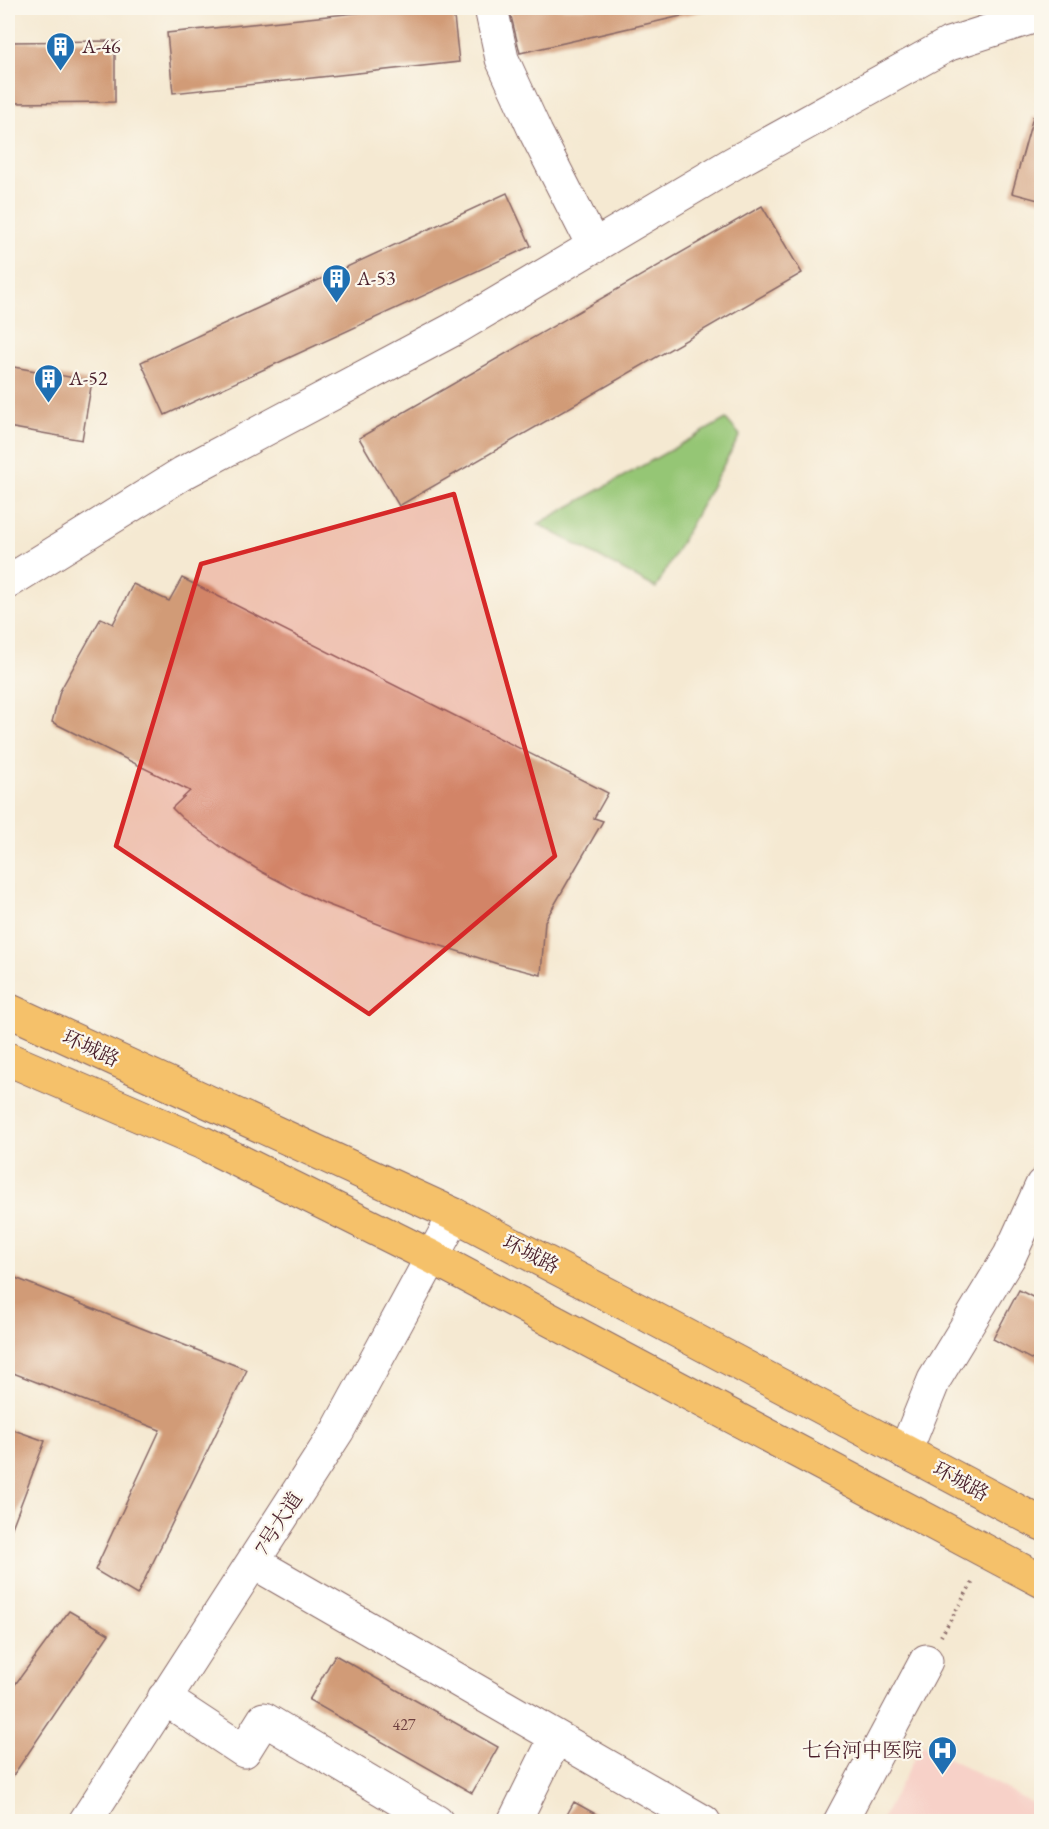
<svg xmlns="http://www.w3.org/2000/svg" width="1049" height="1829" viewBox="0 0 1049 1829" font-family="'EB Garamond','Noto Serif SC',serif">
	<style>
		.built { fill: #f7d1c8 }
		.green { fill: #95c675; stroke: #707250; stroke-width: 1.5 }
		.building { fill: #d19b77 }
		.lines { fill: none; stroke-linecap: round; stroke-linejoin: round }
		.minor-casing { stroke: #866665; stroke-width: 35 }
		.major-casing { stroke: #866665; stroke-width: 35 }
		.path { stroke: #866665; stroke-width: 4; stroke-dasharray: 1.5 4.5; stroke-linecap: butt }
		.minor { stroke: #fff; stroke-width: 33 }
		.major { stroke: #f5c16b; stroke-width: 33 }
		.marked { fill: #d62828; fill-opacity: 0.2; stroke: #d62828; stroke-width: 4.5; stroke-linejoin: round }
		.labels { text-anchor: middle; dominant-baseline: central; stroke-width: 4.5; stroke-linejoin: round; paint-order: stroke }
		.number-label { font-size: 16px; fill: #6c3e3e }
		.poi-label { font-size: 20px; fill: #4a1f2b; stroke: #fbf7ec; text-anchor: start }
		.street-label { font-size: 20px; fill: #4a1f2b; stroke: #fbf7ec }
	</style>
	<rect width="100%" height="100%" fill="#fbf7ec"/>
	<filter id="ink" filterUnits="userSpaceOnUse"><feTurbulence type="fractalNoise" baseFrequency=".0167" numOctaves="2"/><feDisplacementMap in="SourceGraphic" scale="12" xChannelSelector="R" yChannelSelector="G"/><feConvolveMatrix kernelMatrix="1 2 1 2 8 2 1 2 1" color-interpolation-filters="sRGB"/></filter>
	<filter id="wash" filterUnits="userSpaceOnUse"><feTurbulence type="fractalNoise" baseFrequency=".008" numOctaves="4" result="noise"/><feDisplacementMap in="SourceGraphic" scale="24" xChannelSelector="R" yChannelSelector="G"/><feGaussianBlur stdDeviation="1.35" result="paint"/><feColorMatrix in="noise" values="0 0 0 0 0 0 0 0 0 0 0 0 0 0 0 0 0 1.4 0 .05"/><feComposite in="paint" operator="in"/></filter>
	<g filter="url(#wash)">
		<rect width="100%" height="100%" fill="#f5e9d2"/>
		<!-- built -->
		<path class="built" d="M922 1744 1041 1808V1821H881Z"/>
		<!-- green -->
		<path class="green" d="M726 419 740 435 656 588 538 524Z"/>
		<g id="blocks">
			<!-- building -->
			<path class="building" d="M403 8H453L459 62 173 93 167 33Z
				M509 8H716L520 53Z
				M115 41V102L8 103V42Z
				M1033 117 1042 119V201L1012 193Z
				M507 193 531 246 165 415 141 362Z
				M762 206 802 273 399 506 359 438Z
				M8 366 92 381 82 440 8 427Z
				M182 578 608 793 594 818 603 821 545 921 541 975 498 964 407 935 326 904 294 889 262 872 221 847 182 818 172 808 190 791 52 722 60 691 101 618 113 624 133 584 169 601Z
				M8 1275 247 1370 137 1595 95 1570 160 1430 8 1371Z
				M1019 1290 1042 1302V1365L993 1339Z
				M8 1428 45 1441 8 1538Z
				M69 1611 109 1634 8 1783V1694Z
				M335 1655 498 1747 472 1793 309 1700Z
				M574 1802 610 1822H563Z"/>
		</g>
	</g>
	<g filter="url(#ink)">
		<use href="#blocks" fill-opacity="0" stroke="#866665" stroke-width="1.5"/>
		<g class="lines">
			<defs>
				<path id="minor" d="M491 8 502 59 536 133 594 247
					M8 582 183 473 454 329 732 164 949 44 1042 14
					M905 1452 934 1380 1010 1255 1042 1185
					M253 1562 704 1822
					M164 1698 244 1751 264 1719 437 1822
					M85 1822 338 1430 455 1215
					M514 1822 556 1737
					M840 1822 926 1661"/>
				<path id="major" d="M8 1010 455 1215 636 1309 1042 1524
					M8 1059 203 1143 432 1257 1042 1581"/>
			</defs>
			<!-- minor casing -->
			<use href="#minor" class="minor-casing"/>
			<!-- major casing -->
			<use href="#major" class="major-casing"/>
			<!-- path -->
			<path class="path" d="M941 1636 974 1580"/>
			<!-- minor -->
			<use href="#minor" class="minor"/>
			<!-- major -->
			<use href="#major" class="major"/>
		</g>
	</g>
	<!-- marked area -->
	<path class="marked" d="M454 494 555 856 369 1014 116 846 201 564Z"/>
	<!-- icons -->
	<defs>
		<symbol id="building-pin" viewBox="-11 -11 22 30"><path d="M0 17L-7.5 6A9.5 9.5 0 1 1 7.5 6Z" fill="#1f6fb2" stroke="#fbf7ec"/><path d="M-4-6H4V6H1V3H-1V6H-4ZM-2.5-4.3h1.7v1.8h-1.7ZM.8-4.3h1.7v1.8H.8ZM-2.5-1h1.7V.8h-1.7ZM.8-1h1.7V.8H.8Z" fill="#fff"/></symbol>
		<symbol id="hospital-pin" viewBox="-11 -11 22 30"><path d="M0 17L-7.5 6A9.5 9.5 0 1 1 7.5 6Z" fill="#1f6fb2" stroke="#fbf7ec"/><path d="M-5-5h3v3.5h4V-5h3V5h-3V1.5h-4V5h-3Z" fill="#fff"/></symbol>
	</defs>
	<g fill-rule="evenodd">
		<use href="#building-pin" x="44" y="30" width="33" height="45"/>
		<use href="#building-pin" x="320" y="262" width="33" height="45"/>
		<use href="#building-pin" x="32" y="362" width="33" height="45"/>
		<use href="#hospital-pin" x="926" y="1734" width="33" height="45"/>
	</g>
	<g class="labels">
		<!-- number labels -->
		<g class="number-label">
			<text x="404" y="1724">427</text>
		</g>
		<!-- poi labels -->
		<g class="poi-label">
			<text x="82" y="46">A-46</text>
			<text x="357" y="278">A-53</text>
			<text x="69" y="378">A-52</text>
			<text x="922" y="1750" text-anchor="end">七台河中医院</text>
		</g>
		<!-- street labels -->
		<g class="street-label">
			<text transform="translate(91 1048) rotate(25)">环城路</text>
			<text transform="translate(531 1254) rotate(27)">环城路</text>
			<text transform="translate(961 1481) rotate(28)">环城路</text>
			<text transform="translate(278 1523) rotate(-57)">7号大道</text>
		</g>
	</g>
	<!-- margin -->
	<rect width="1049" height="1829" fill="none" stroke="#fbf7ec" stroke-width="30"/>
</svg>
